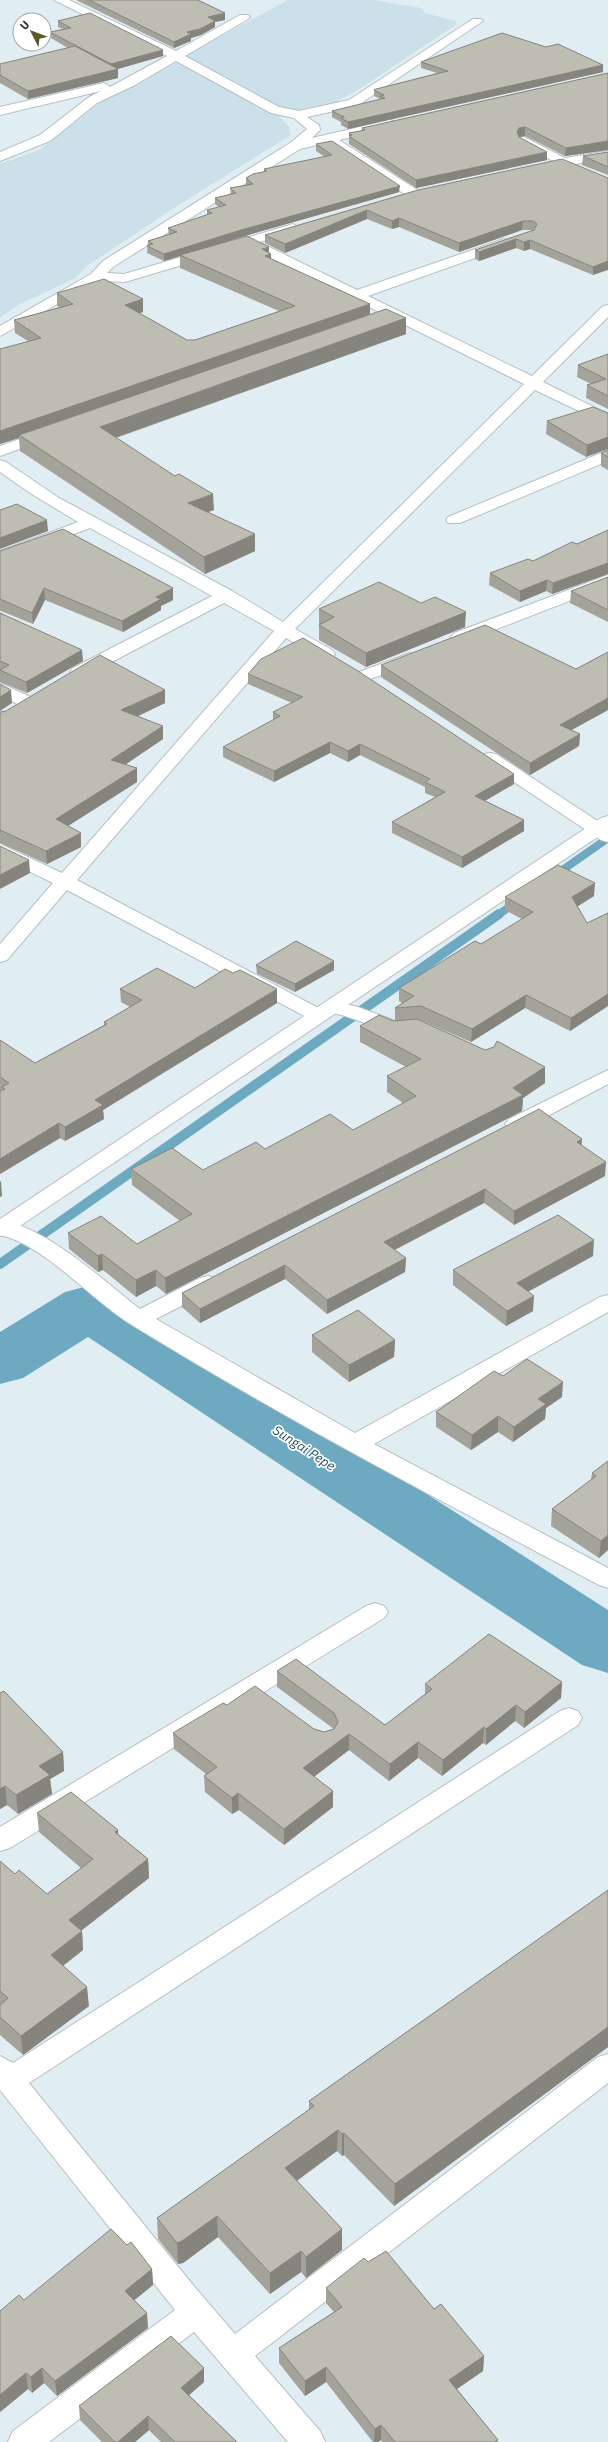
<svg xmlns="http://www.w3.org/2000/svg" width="608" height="2442" viewBox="0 0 608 2442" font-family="'IBM Plex Sans',sans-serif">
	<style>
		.built { fill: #cce0e9 }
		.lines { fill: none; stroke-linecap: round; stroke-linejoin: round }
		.stream-far1 { stroke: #6daac1; stroke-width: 8 }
		.stream { stroke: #6daac1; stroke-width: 10 }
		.river { fill: #6daac1; fill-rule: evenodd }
		.minor-casing { stroke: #b4c0c5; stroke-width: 2 }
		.secondary-casing { stroke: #b4c0c5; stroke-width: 2 }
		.minor { fill: #fff; fill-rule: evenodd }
		.secondary { fill: #fff; fill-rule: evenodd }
		.wall { fill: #a3a399 }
		.shaded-wall { fill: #85847d }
		.building { fill: #bebdb2; stroke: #85847d }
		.labels { text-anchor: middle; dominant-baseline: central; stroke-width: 3.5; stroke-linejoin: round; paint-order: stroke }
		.water-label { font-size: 13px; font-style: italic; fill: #194c5e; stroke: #fff }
	</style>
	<rect width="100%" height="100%" fill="#e0edf3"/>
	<!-- built -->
	<path class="built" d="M288 0H374L421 8 425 13 455 21 457 24 361 88 336 102 277 114 289 127 291 135 177 206 87 266 74 279 20 304 0 318V164L39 150 105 99Z"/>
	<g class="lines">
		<!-- stream-far1 -->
		<path class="stream-far1" d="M554 876 608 838
			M498 915 516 902"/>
		<!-- stream -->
		<path class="stream" d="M0 1264 499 914"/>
		<!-- river -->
		<path class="river" d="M88 1286 111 1292 608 1610V1673L582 1665 88 1337 23 1378 0 1384V1332L65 1292Z"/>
		<defs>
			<path id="minor" d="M54 0H69L176 51 240 15H248L250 17 248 19 185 56 279 107 299 111 349 100 473 19H481L483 21 357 106 307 117 319 125 320 130 312 138 390 120 394 121 396 124 394 127 339 140 419 191 421 194 419 197H409L326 143 300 149 113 267 107 273 124 274 293 224 300 228 298 231 259 242 357 290 504 239 509 240 511 243 509 246 368 296 532 376 603 306 608 305V317L543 382 608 414V425L535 390 295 629 332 650 335 654 332 658H320L286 638 77 880 324 1011 327 1015 324 1019 317 1021 310 1019 67 890 7 960 0 962V944L53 883 0 857V844L62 873 274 631 224 603 85 676H73L70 672 73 668 212 596 90 528 0 562V551L78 522 30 493 0 472V460L6 462 59 498 232 591 283 622 524 384 246 246 125 282 99 281 0 336V326L91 274 103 261 290 143 307 129 294 118 271 113 176 61 135 85 97 103 50 141 0 161V152L40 135 89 97 101 91 0 115V107L104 83 110 87 167 56Z
				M524 137 565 158 608 151V159L563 166 519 144 518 141 519 138Z
				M48 429 53 431 56 434 53 437 0 456V446Z
				M608 450V461L460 523H448L446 520 448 517Z
				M608 575V586L466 641H454L451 637 454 633Z
				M410 653 416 654 419 658 416 662 365 681 359 680 356 676 359 672Z
				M0 683 33 698 36 702 33 706H21L0 695Z
				M490 753 496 754 608 828V842L601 840 484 762 481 758 484 754Z
				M332 1001 358 1007 406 1025 409 1029 406 1033 399 1035 345 1016 325 1011 322 1007 325 1003Z
				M608 1070V1084L523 1129 516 1130 509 1129 505 1124 509 1119Z
				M0 1221C43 1224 105 1282 140 1309L200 1278 208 1276 216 1278 219 1283 216 1288 156 1319 355 1433 600 1297 608 1295V1312L374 1444 608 1568V1588L599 1585C442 1501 284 1419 132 1325 92 1301 45 1245 0 1235Z
				M375 1603 384 1606 388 1612 384 1618 10 1848 0 1851V1827L366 1606Z
				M569 1708 578 1711 582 1718 578 1725 29 2083 193 2285 235 2334 598 2057 608 2054V2083L255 2356 320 2431 325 2442H288L194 2332 49 2442H8L13 2431 175 2310 0 2090V2056L13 2063 560 1711Z"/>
			<path id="secondary" d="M608 816V830L8 1234 0 1236V1219L601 818Z"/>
		</defs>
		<!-- minor casing -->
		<use href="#minor" class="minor-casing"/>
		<!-- secondary casing -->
		<use href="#secondary" class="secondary-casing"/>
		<!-- minor -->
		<use href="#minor" class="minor"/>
		<!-- secondary -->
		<use href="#secondary" class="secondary"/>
	</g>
	<!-- wall -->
	<path class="wall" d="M76 0H198L225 20 215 22V27L201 35 191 38V41L174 48Z
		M58 21 163 56 117 69 118 78 28 99 0 83V64L68 48 51 38 50 32 63 29 58 27Z
		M421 62 603 72 348 129 341 125V122L332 117V111L380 100V99L374 96V90L437 73 421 68Z
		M608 73V151V150L565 156 525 136 519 137 547 160 416 188 349 144V133L362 131V128Z
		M316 144 399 192 241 237 199 250 269 253 271 254V259L370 304V315L406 318V334L116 438 214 510 208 512 255 551 205 574 20 451 19 438 0 444 28 341 15 333 14 320 60 307 57 306V293L143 299V312L139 313 187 340H195L279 311 180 268V256L164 261 147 253 148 241 169 235 168 228 207 215V210L219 207 215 204V198L231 194 230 188 246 185V178L264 172V169L325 157 316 151Z
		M608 152V175L582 165 583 156Z
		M608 178 593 275 530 249 524 251 516 248 479 261 475 259V250L533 230H522L459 252 399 227 392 229 367 219 285 253 265 243V235L418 190Z
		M608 354V409L586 398 587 385 591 384 577 377 578 365Z
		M608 413 586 457 546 434 547 421Z
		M608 450V470L601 466V453Z
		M608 530V574L552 594 546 591 520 602 489 585 490 573 533 561 577 544Z
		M0 551 173 588V600L161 606V610L123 632 45 600 33 624 1 611H0Z
		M608 577V622L570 603 571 591Z
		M319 609 465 627 366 667 319 640V625H320L319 624Z
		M0 613 83 661 27 693 0 682Z
		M608 652V710L571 730 580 734 579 746 530 775 381 677V665L576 669Z
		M248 674 514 774V784L485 801 524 820V831L462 868 392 833V822L435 797 425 793V787L360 755 348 762 330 753 274 782 223 757V747L273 720V712L292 703 248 684Z
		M165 703 137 716 163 726V739L125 765 137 768V782L68 826 81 847 47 864 0 843V712Z
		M594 896 577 906 587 923 608 913V1006L570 1031 525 1008 471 1042 420 1020H419L485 1050 545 1067V1083L523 1098 522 1111 166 1294 156 1286 136 1297 103 1270 98 1272 69 1249 68 1233 137 1244 180 1221 132 1185 131 1169 203 1170 265 1149 353 1130 403 1103 387 1092V1076L406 1067 360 1042V1026L395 1021V1008L402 1003 399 1001V988L481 944 522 919 505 910V897Z
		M256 965 334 970 295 992 257 974Z
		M195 988 277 1003 103 1110 104 1119 65 1141 60 1138 0 1174V1040L35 1063 104 1025V1022L130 1007 121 1002 120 989Z
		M582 1139 581 1145 605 1176 514 1225 484 1203 395 1250 406 1258 405 1272 327 1314 285 1279 200 1323 182 1307V1293Z
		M593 1256 528 1292 533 1311 506 1326 453 1285V1270Z
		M312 1335 395 1340 394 1357 349 1382 312 1352Z
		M503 1376 562 1397 546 1408 545 1419 513 1442 498 1432 471 1450 436 1427V1412Z
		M608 1461V1550L599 1558 551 1526 552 1509 591 1480 592 1473Z
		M277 1671 385 1725 425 1694V1684L562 1682 561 1698 524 1728 515 1721 486 1745 483 1743 442 1776 418 1758 389 1781 349 1750 314 1777 333 1791V1807L284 1845 239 1810 232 1814 205 1792 204 1776 206 1774 174 1749 173 1733 227 1705 314 1729 324 1732 334 1729 277 1687Z
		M0 1693 63 1752 64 1771 50 1779 52 1794 18 1814 7 1805 0 1809Z
		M37 1813 118 1835 148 1859 149 1878 81 1931H82L83 1950 63 1966 89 2006 23 2055 0 2035V1861L15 1874 47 1894 81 1868 39 1832Z
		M608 1890V2047L394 2206 344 2155 342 2156 337 2151 297 2181 342 2250 306 2278 301 2272 270 2294 218 2237 183 2263 178 2264 158 2239 157 2218 309 2110V2101Z
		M368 2262 434 2309 484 2356 483 2371 457 2389 498 2440V2442H382L381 2440 378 2442H373L326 2382 305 2396 279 2363V2348L334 2312 326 2303V2288Z
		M152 2269 153 2285 134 2300 148 2328 57 2396 44 2383 32 2393 28 2389 0 2412V2311Z
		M204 2382 189 2395 237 2442H161L149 2430 135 2442H102L80 2420 79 2406Z"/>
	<!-- shaded-wall -->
	<path class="shaded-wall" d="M225 13V20L215 22V27L201 35 191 38V41L174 48V42L187 32 208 17Z
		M163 50V56L111 71V64Z
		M603 65V72L348 129V122Z
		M118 69V78L28 99V91Z
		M525 127V136L519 137 517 132 519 128Z
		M608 141V150L565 156 566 148Z
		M547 152V160L416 188V180Z
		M400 186 399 192 241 237 164 261V254L241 230Z
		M367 210V219L285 253V244Z
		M399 218V227L392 229V221Z
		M523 221 522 230 459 252V243Z
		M516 239V248L479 261V252Z
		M530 240V249L524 251V242Z
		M269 247V255L271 254V266L262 249Z
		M608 261V270L593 275V267Z
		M143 299V312L125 318V305Z
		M370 304V317L19 435V438L0 444V431Z
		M406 318V334L100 443V427Z
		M608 437V449L586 457 587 445Z
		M213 494 214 510 188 519V503Z
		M47 520 48 531 0 549V538Z
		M255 534V551L205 574 204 557Z
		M608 563V574L552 594 553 583Z
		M547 580 546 591 520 602V591Z
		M44 588 45 600 33 624 32 613Z
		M173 588V600L161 606V610L123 632 122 621 156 597Z
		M466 612 465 627 366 667V653Z
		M82 650 83 661 27 693 26 682Z
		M11 690 12 703 0 711V697Z
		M165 690V703L122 724 121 710Z
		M608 698V710L559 737 560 725Z
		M163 726V739L111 774V760Z
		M580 734 579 746 530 775V763Z
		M330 742V753L274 782V771Z
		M360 744V755L348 762V751Z
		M137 768V782L57 833 56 819Z
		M514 774V784L474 807 475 796Z
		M524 820V831L462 868V857Z
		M81 833V847L47 864 46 851Z
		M29 860 30 873 0 889V875Z
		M595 883 594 896 572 910V897Z
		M334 961V970L295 992V984Z
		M277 989V1003L103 1110 104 1119 65 1141V1127L95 1100Z
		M608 994V1006L570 1031 571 1018Z
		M526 995 525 1008 471 1042 472 1029Z
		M545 1067V1083L523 1098 522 1111 166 1294 165 1278 513 1088Z
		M59 1123 60 1138 0 1174V1159Z
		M582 1139 581 1152 577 1142Z
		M606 1162 605 1176 514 1225V1211Z
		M1 1181 2 1196 0 1197V1182Z
		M485 1189 484 1203 384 1255V1242Z
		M594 1240 593 1256 516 1298 517 1283Z
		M102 1254 103 1270 98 1272V1256Z
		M406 1258 405 1272 327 1314V1300Z
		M285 1265V1279L200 1323V1309Z
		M156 1270V1286L136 1297V1280Z
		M534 1296 533 1311 506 1326 507 1311Z
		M395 1340 394 1357 349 1382V1365Z
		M563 1382 562 1397 546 1408 545 1419 513 1442 514 1427 538 1399Z
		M498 1416V1432L471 1450 472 1435Z
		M608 1535V1550L599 1558 601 1541Z
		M562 1682 561 1698 524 1728 525 1712Z
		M516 1705 515 1721 486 1745V1729Z
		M484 1727 483 1743 442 1776 443 1760Z
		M349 1734V1750L303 1785V1768Z
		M418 1742V1758L389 1781 390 1764Z
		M63 1752 64 1771 50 1779 52 1794 18 1814 16 1795 39 1766Z
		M5 1786 7 1805 0 1809V1789Z
		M333 1791V1807L284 1845V1829Z
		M238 1793 239 1810 232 1814V1798Z
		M118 1830 119 1849 115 1832Z
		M148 1859 149 1878 70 1939 69 1920Z
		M82 1931 83 1950 52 1974 51 1955Z
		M87 1987 89 2006 23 2055 21 2036Z
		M608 2027V2047L394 2206 395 2184Z
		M338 2130 337 2151 285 2189V2168Z
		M344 2133V2155L342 2156V2134Z
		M217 2216 218 2237 183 2263 178 2264 177 2243Z
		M342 2229V2250L306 2278V2257Z
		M301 2251V2272L270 2294V2273Z
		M152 2269 153 2285 126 2307 125 2291Z
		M147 2313 148 2328 57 2396 55 2381Z
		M484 2356 483 2371 448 2395 449 2380Z
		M326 2367V2382L305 2396V2381Z
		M42 2368 44 2383 32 2393 31 2377Z
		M204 2368V2382L181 2402V2388Z
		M26 2373 28 2389 0 2412V2395Z
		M148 2416 149 2430 135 2442H118Z
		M381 2425V2440L378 2442H374L375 2429Z"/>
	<!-- building -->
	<path class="building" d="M89 0H198L225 13 208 17 215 21 200 29 187 32 191 34 174 42Z
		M90 13 163 50 111 64 50 32 71 28 58 21Z
		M502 33 546 47 558 44 603 65 348 122 341 118 344 117 332 111 385 98 380 96 384 95 374 90 376 89 448 71 421 62Z
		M75 46 118 69 28 91 0 75V64Z
		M608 73V141L566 148 525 127 519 128 517 132 519 137 547 152 416 180 349 136 352 135 349 133 365 130 362 128Z
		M332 141 400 186 241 230 164 254 147 246 153 244 148 241 177 232 168 228 212 213 207 210 226 205 215 198 236 193 230 188 253 184 246 178 253 174 267 171 264 169 332 155 316 144Z
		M608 152V167L583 156Z
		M562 159 608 178V261L593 267 530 240 524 242 516 239 479 252 475 250 534 230 537 224 533 221H523L459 243 399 218 392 221 367 210 285 244 265 235 418 190Z
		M247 236 269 247 262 249 271 254 265 256 370 304 0 431V349L41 338 14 320 73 304 57 293 104 279 143 299 125 305 187 340H195L295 306 180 255Z
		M386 309 406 318 100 427 175 476 179 474 213 494 188 503 255 534 204 557 19 435Z
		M608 354V396L587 385 606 379 578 365Z
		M593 407 608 413V437L587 445 547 421Z
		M608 450V457L601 453Z
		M17 504 47 520 0 538V510Z
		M63 529 173 588 156 597 161 599 122 621 44 588 32 613 0 599V551Z
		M608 530V563L553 583 547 580 520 591 490 573 528 559 533 561 572 542 577 544Z
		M608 577V610L571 591Z
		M379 582 421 603 435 597 466 612 366 653 319 625 334 617 319 609Z
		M0 613 82 650 26 682 0 670 9 665 0 661Z
		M485 625 576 669 608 652V698L560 725 580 734 530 763 381 665Z
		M303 638 358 671 514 774 475 796 524 820 462 857 392 822 445 792 425 782 430 779 360 744 348 751 330 742 274 771 223 747 280 716 273 712 303 697 248 674 261 659Z
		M100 655 165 690 121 710 163 726 111 760 137 768 56 819 81 833 46 851 0 830V712L6 711Z
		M0 684 11 690 0 697Z
		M0 846 29 860 0 875Z
		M558 865 595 883 572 897 587 923 608 913V994L571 1018 526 995 472 1029 421 1006 395 1008 414 996 399 988 475 941 481 944 533 912 505 897Z
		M296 941 334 961 295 984 256 965Z
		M157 968 195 988 225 969 233 973 240 970 277 989 95 1100 103 1105 65 1127 59 1123 0 1159V1091L5 1089 2 1087 9 1083 0 1077V1040L35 1063 107 1024 104 1022 142 1000 120 989Z
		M379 1015 394 1021 417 1019 485 1050 494 1047 497 1041 545 1067 513 1088 523 1095 165 1278 156 1270 136 1280 102 1254 98 1256 68 1233 101 1216 137 1244 192 1214 131 1169 172 1148 203 1170 256 1142 265 1149 330 1114 353 1130 416 1096 387 1076 421 1059 360 1026Z
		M539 1109 582 1139 577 1142 606 1162 514 1211 485 1189 384 1242 406 1258 327 1300 285 1265 200 1309 182 1293Z
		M558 1215 594 1240 517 1283 534 1296 507 1311 453 1270Z
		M358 1310 395 1340 349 1365 312 1335Z
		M527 1359 563 1382 538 1399 546 1404 514 1427 498 1416 472 1435 436 1412 494 1371 503 1376Z
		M608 1461V1535L601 1541 552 1509 596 1476 592 1473Z
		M489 1634 562 1682 525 1712 516 1705 486 1729 484 1727 443 1760 418 1742 390 1764 349 1734 303 1768 333 1791 284 1829 238 1793 232 1798 204 1776 217 1767 173 1733 223 1703 227 1705 255 1686 314 1729 324 1732 334 1729 338 1722 334 1713 277 1671 296 1659 385 1725 432 1689 425 1684Z
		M4 1691 63 1752 39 1766 50 1775 16 1795 5 1786 0 1789V1693Z
		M71 1792 118 1830 115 1832 148 1859 69 1920 82 1931 51 1955 87 1987 21 2036 0 2017V2005L8 1998 0 1991V1861L15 1874 19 1870 47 1894 93 1859 37 1813Z
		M608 1890V2027L395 2184 344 2133 342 2134 338 2130 285 2168 342 2229 306 2257 301 2251 270 2273 217 2216 182 2241 177 2243 157 2218 314 2106 309 2101Z
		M111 2229 127 2245 131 2242 152 2269 125 2291 147 2313 55 2381 42 2368 31 2377 26 2373 0 2395V2311L19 2295 24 2300Z
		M386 2251 434 2309 441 2304 484 2356 449 2380 498 2440 495 2442H395L381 2425 375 2429 326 2367 305 2381 279 2348 342 2307 326 2288 364 2258 368 2262Z
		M171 2336 204 2368 181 2388 237 2442H175L148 2416 118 2442H115L79 2406Z"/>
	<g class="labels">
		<!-- water labels -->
		<g class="water-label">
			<text transform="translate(304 1448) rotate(33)">Sungai Pepe</text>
		</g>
	</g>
	<!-- north arrow -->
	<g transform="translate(32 32) rotate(312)"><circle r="19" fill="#ffffff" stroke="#a7a8a9"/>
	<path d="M0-3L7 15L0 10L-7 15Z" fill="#5d5724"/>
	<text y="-6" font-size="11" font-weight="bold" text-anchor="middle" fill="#222628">U</text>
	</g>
</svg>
